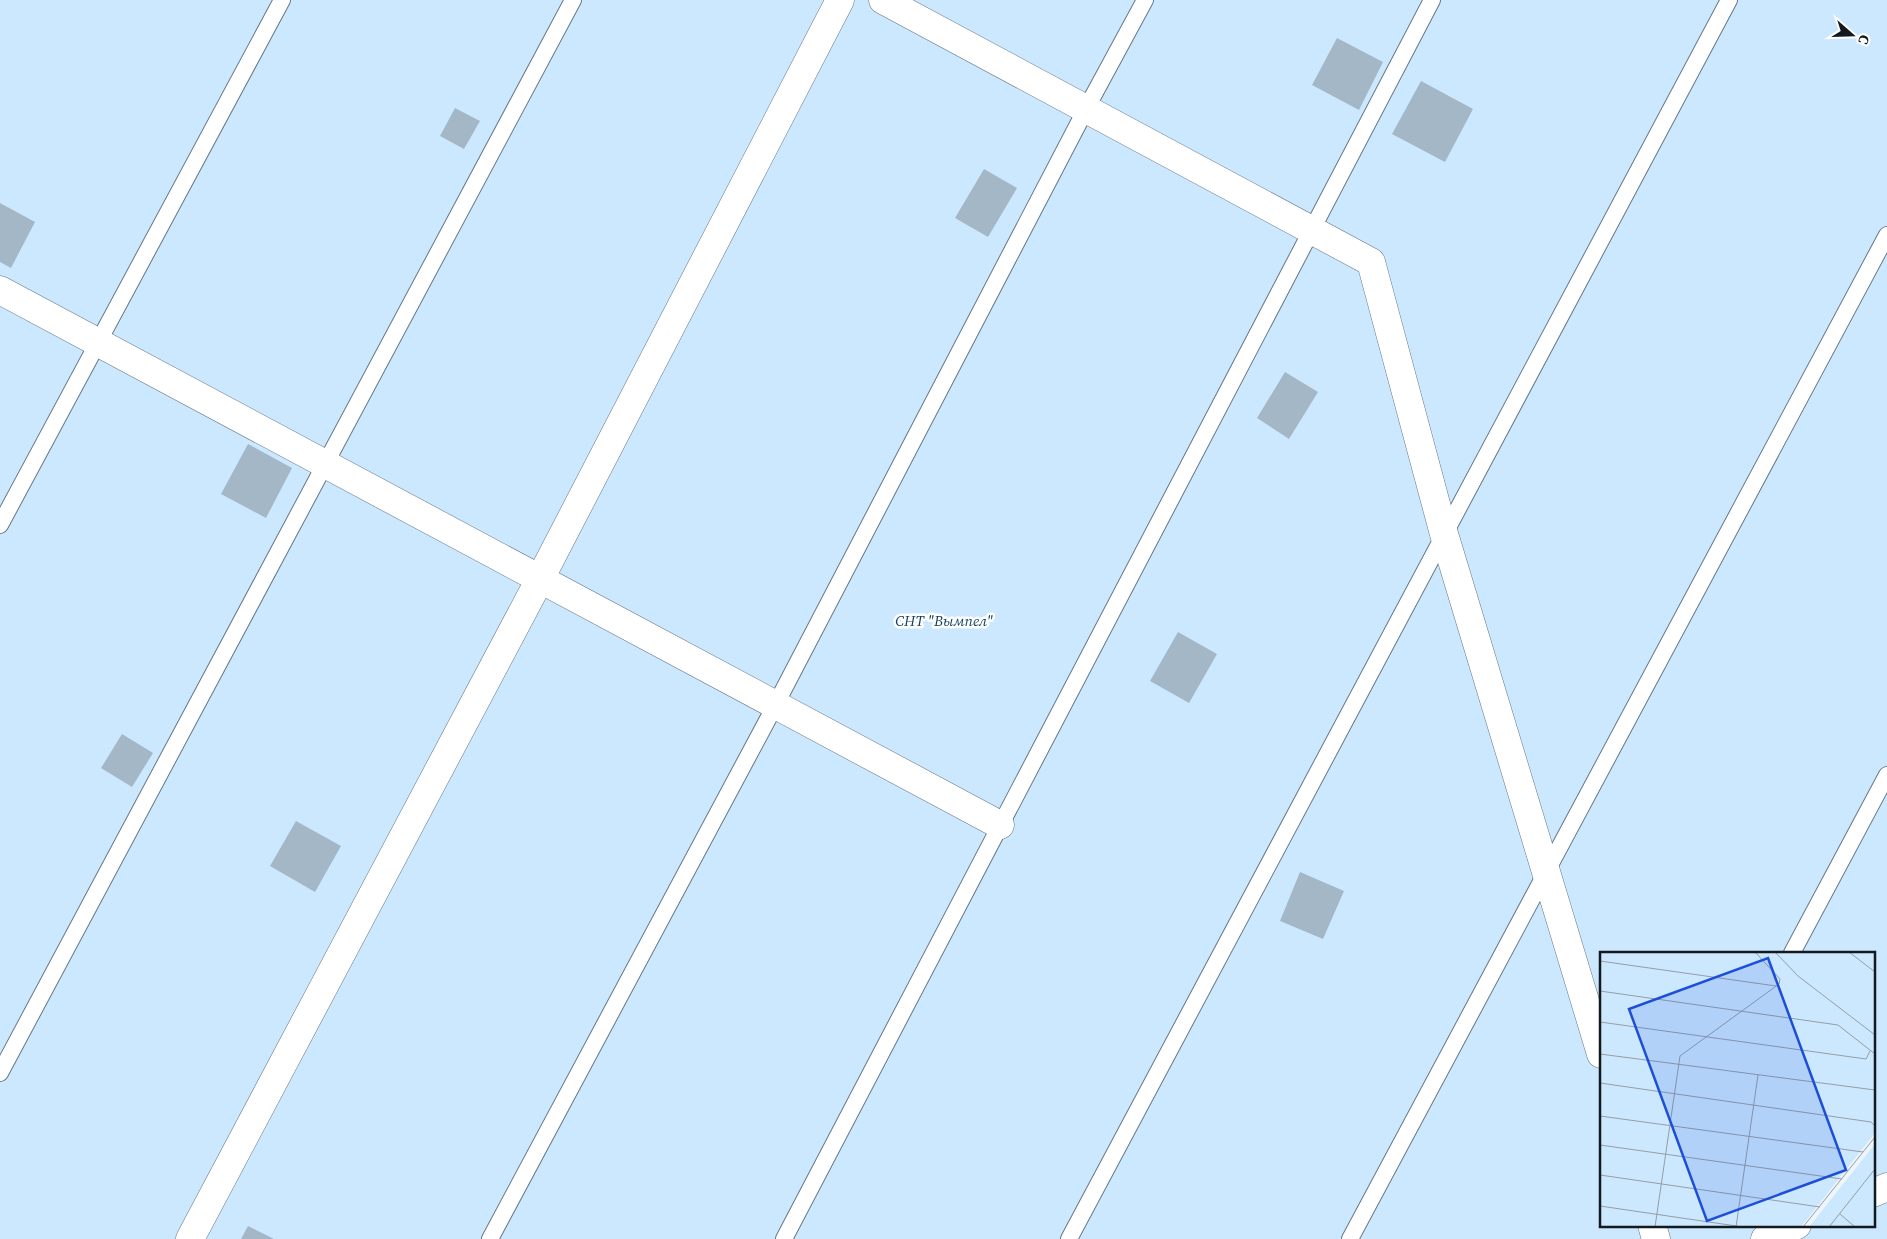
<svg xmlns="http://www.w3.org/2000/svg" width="1887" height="1239" viewBox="0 0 1887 1239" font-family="'Source Serif 4',serif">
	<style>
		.green { fill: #cce8ff; fill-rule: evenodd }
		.building { fill: #a4b7c7 }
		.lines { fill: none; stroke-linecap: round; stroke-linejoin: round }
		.lane-casing { stroke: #657786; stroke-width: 18 }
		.street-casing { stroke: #657786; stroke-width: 29 }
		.lane { stroke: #fff; stroke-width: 16 }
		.street { stroke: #fff; stroke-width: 28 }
		.labels { text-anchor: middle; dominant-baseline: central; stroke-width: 5; stroke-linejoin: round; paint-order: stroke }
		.park-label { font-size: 15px; font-style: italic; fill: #0f3f5f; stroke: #fff }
		.inset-road { fill: none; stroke: #969da4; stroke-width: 1 }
		.view { fill: #1d4ed8; fill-opacity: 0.15; stroke: #1d4ed8; stroke-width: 2.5 }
		.inset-edge { fill: none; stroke: #131a1f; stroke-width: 2.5 }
	</style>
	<rect width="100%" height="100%" fill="#eef5fc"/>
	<!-- green -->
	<path class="green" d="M0 0H1887V1239H0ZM1601 953H1873V1225H1601Z"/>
	<!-- building -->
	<path class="building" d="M1337 38 1383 62 1359 110 1312 85Z
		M1421 81 1473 109 1445 162 1392 134Z
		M455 108 480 121 464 149 440 136Z
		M984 169 1017 188 988 237 955 218Z
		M0 203 35 222 11 268 0 262Z
		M1285 372 1318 392 1289 439 1257 418Z
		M248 444 292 468 266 518 221 494Z
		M1178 632 1217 654 1189 703 1150 681Z
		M122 734 153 753 132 787 101 768Z
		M296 821 341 846 315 892 270 866Z
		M1300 872 1344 891 1323 939 1280 921Z
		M248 1226 274 1239H241Z"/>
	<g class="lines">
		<defs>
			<path id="lane" d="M0 525 282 0
				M1792 953 1887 775
				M0 1073 573 0
				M490 1239 776 704 1086 109 1145 0
				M784 1239 1432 0
				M1069 1239 1729 0
				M1350 1239 1887 235"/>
			<path id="street" d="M883 0 1371 262 1444 534 1601 1054
				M0 290 1000 825
				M1873 1193 1887 1187
				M1652 1225 1656 1239
				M190 1239 540 579 840 0
				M1765 1239 1797 1225"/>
		</defs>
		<!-- lane casing -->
		<use href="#lane" class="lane-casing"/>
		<!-- street casing -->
		<use href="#street" class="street-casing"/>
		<!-- lane -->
		<use href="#lane" class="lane"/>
		<!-- street -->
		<use href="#street" class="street"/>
	</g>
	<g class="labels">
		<!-- park labels -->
		<g class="park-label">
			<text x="944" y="620">СНТ "Вымпел"</text>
		</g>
	</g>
	<!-- overview -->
	<g transform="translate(1600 952)">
		<rect width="275" height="275" fill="#eef5fc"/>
		<path d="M0 0H275V181L201 275H0ZM275 192V275H209Z" fill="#cce8ff"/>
		<path class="inset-road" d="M175 0 198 24 275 83M249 0 275 20M0 9 176 34M0 39 238 73 275 102M0 70 266 107 270 99M0 102 275 138M0 131 271 170 275 174M0 164 263 200M0 193 242 227M0 223 220 255M0 254 143 275M240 262 255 275M55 275 80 104 179 32 180 27 155 0M136 275 158 123M203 275 275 185M229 275 275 217"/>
		<path class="view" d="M168 6 246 218 107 269 29 57Z"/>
		<rect width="275" height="275" class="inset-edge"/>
	</g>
	<!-- north arrow -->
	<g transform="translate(1852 35) rotate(110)" stroke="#ffffff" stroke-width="4" paint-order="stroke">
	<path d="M0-4L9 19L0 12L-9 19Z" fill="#131a1f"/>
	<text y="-8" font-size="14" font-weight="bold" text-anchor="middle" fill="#131a1f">С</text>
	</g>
</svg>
